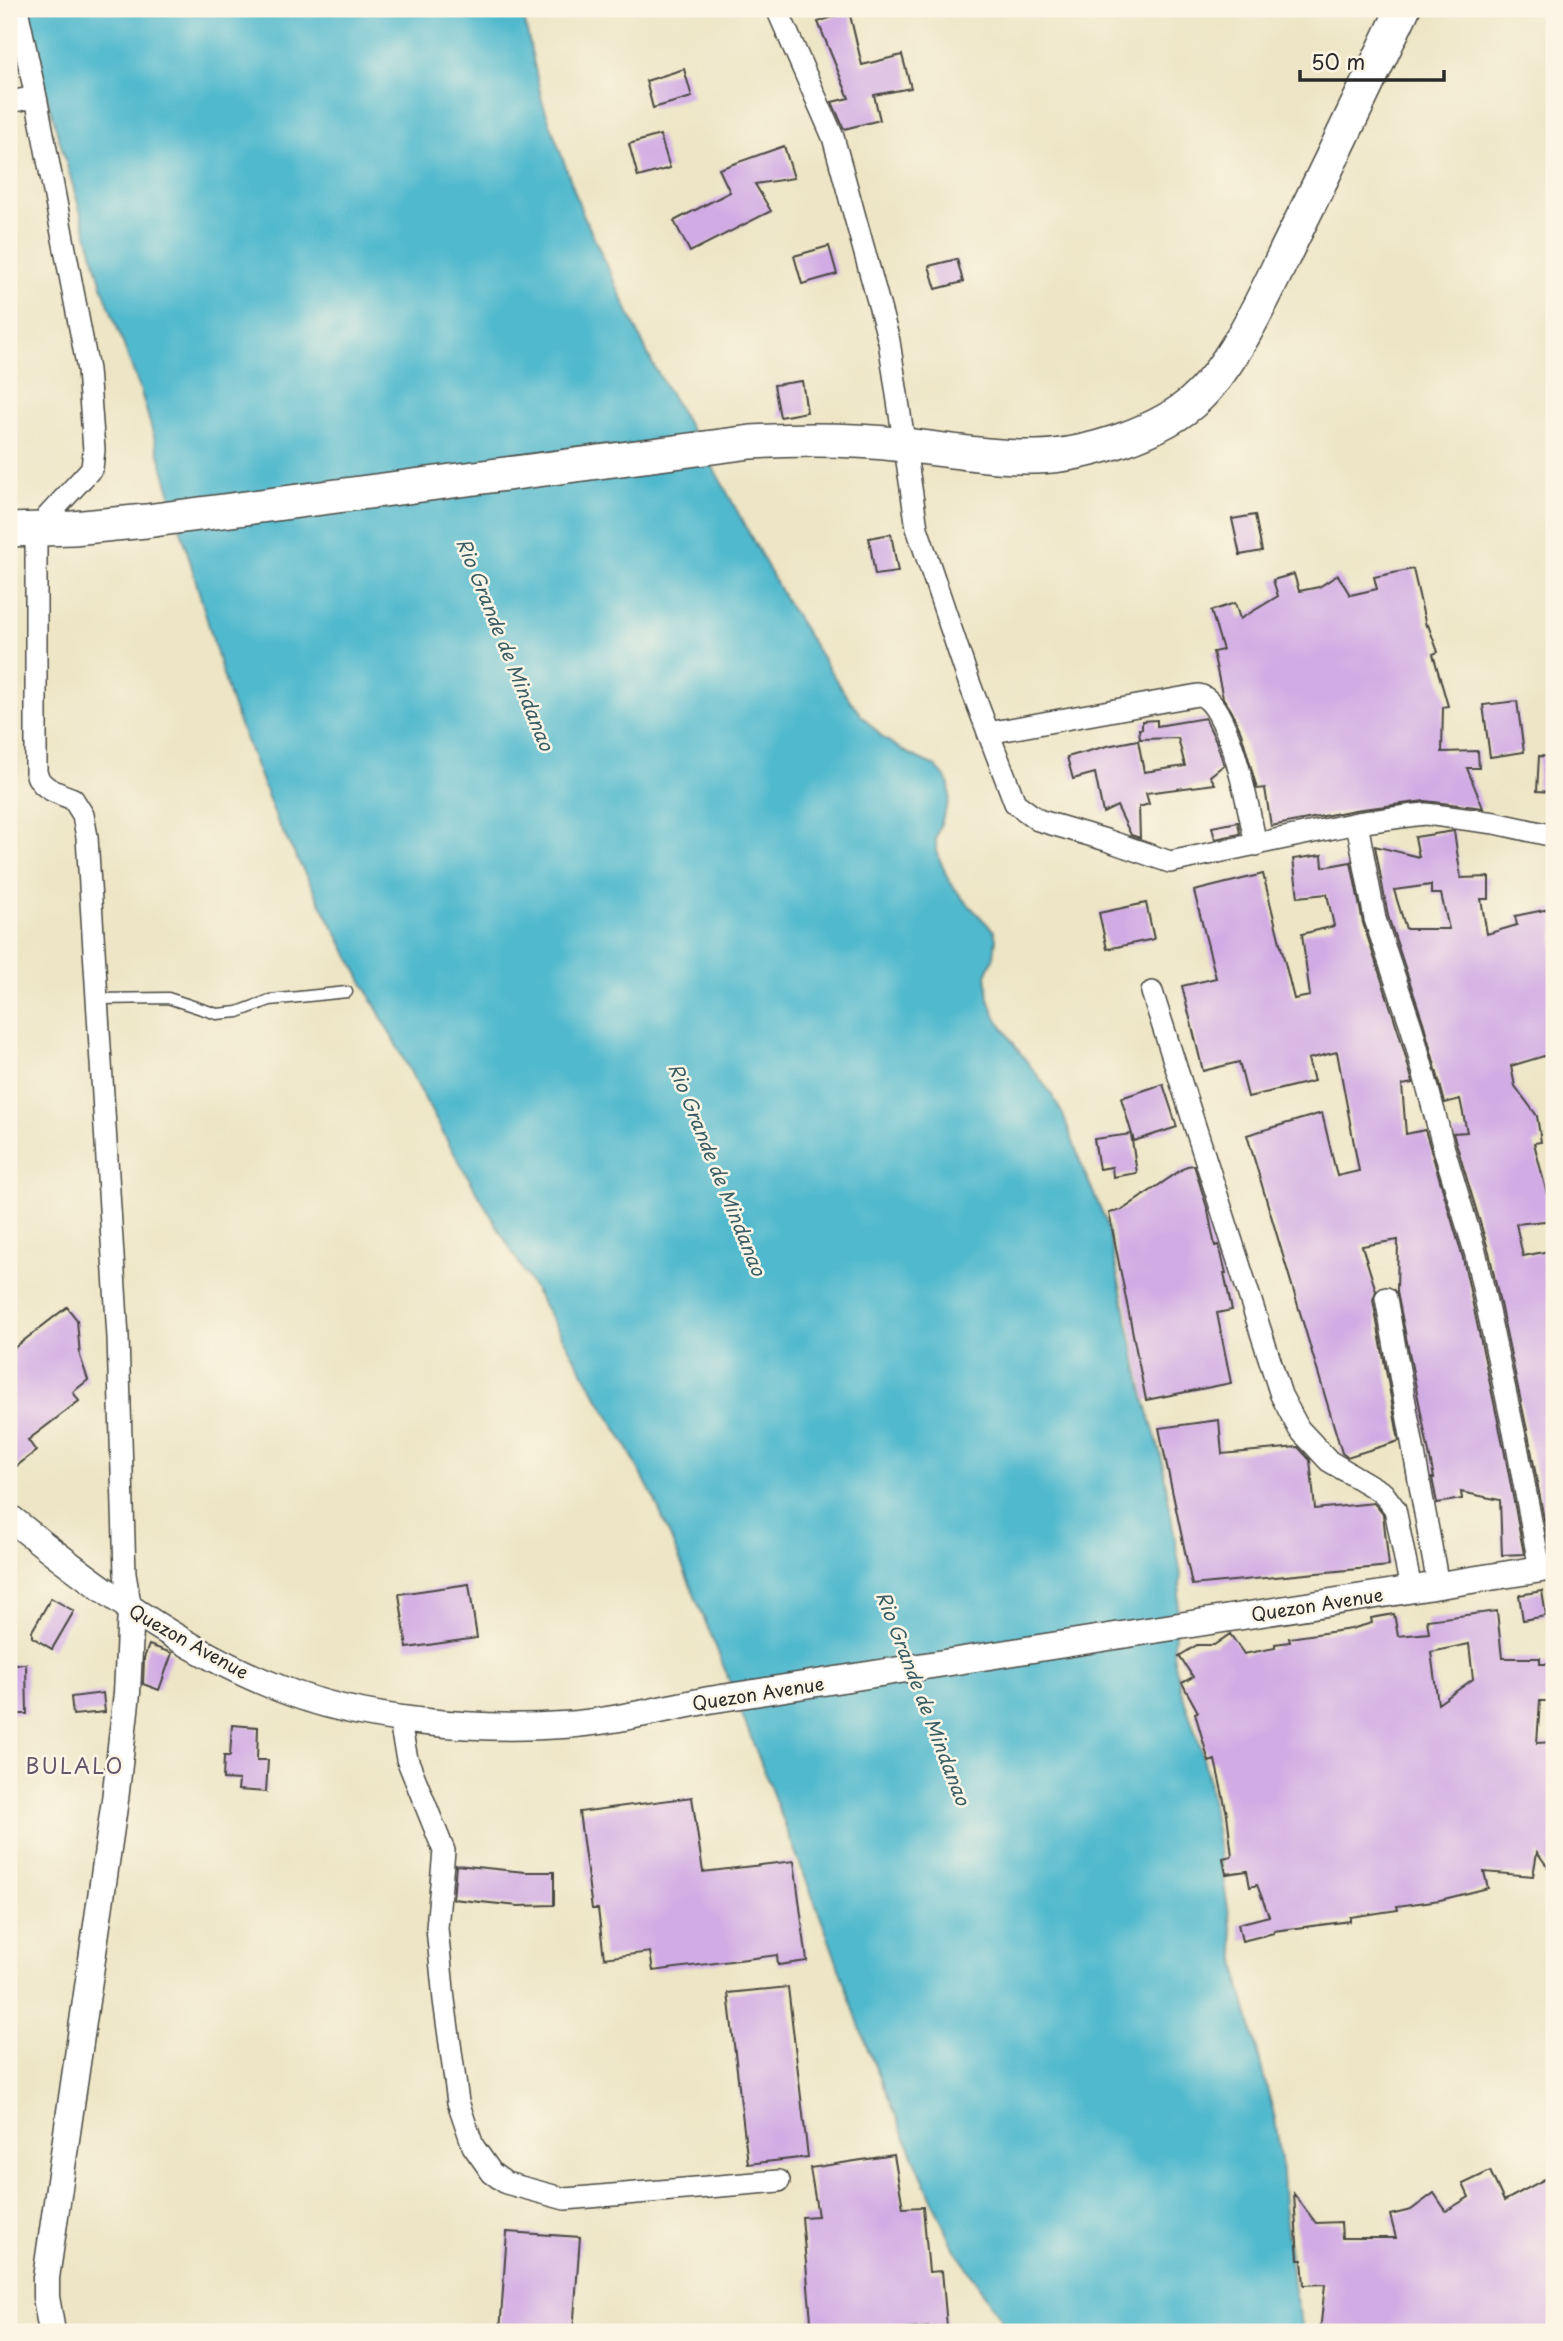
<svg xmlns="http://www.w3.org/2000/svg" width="1563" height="2341" viewBox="0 0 1563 2341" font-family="'Playpen Sans',sans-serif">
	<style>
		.water { fill: #51b9ce; stroke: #3e727c; stroke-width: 2 }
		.building { fill: #d1ace4; fill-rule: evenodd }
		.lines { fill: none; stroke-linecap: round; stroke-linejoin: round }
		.service-casing { stroke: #484742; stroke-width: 13 }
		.minor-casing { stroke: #484742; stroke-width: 24 }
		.tertiary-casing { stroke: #484742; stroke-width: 29 }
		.primary-casing { stroke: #484742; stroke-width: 36 }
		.service { stroke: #fff; stroke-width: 10 }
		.minor { stroke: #fff; stroke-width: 21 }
		.tertiary { stroke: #fff; stroke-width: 26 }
		.primary { stroke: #fff; stroke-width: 33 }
		.labels { text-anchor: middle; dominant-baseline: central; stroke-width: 5; stroke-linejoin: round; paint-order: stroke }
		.street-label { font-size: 18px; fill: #2b2b2b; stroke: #fcf5e5 }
		.water-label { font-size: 19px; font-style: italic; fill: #385d64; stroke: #fcf5e5 }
		.quarter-label { font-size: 21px; letter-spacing: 2px; fill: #65586c; stroke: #fcf5e5 }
	</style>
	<rect width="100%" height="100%" fill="#fcf5e5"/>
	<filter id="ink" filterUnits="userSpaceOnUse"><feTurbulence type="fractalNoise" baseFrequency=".0143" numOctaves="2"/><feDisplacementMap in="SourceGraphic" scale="14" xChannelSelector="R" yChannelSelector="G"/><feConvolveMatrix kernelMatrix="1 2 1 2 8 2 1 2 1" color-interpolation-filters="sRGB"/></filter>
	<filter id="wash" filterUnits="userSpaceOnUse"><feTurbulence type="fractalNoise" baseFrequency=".00686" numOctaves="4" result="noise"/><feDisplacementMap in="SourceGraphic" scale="28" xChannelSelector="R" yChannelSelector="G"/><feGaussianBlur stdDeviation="1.57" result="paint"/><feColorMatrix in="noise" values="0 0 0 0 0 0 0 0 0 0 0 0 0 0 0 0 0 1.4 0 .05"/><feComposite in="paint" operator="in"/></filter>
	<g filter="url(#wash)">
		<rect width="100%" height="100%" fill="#ede5c5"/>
		<!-- water -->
		<path class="water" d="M24 9H522L542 101 582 212 652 363 718 476 786 601 843 691 862 716 883 738 907 753 935 766 945 777 949 785 950 797 936 837V851L948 879 962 898 994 931 996 939 994 956 986 975 989 1000 996 1017 1016 1047 1052 1095 1063 1115 1085 1174 1106 1221 1144 1398 1161 1455 1181 1575 1173 1654 1180 1687 1200 1746 1207 1774 1240 1985 1275 2119 1281 2160 1284 2206 1294 2291 1304 2332H1009L951 2243 903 2132 868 2050 827 1934 716 1647 655 1500 626 1445 450 1146 278 823 231 702 141 392 103 289 34 52Z"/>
		<g id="blocks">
			<!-- building -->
			<path class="building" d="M849 11 862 65 902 55 911 88 874 95 880 120 844 129 832 102 849 98 818 22Z
				M684 69 692 97 653 108 646 81Z
				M660 135 670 168 638 177 629 144Z
				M784 146 794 178 755 184 771 211 690 252 674 221 730 192 719 169Z
				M829 246 837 274 802 284 794 256Z
				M957 259 963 282 936 289 929 266Z
				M802 381 807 412 780 417 774 385Z
				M1255 515 1262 551 1240 555 1232 519Z
				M891 534 898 572 875 575 869 538Z
				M1413 569 1426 626 1428 625 1438 652 1433 654 1448 706 1443 707 1442 752 1478 751 1479 768H1467L1483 808 1425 801 1355 810 1271 826 1265 788 1257 789 1241 732 1231 710 1223 698 1213 652 1223 650 1211 611 1235 603 1240 619 1278 596 1273 580 1294 574 1299 591 1319 587 1338 575 1350 595 1377 589 1374 577Z
				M1517 701 1524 752 1490 757 1483 705Z
				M1205 718 1216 741 1224 765 1210 776 1215 784 1146 793 1149 804 1139 807 1140 838 1131 835 1117 806 1103 813 1095 773 1073 779 1067 757 1107 746 1138 740 1144 772 1185 766 1178 738 1140 739 1139 729H1142V721L1157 720V726Z
				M1539 756 1554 757V792L1537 791Z
				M1238 822 1240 834 1215 839 1212 827Z
				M1454 831 1461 878 1489 877V899H1481L1487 934 1517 925 1515 916 1554 908V1053L1511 1066 1515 1086 1537 1116 1541 1142 1534 1143 1547 1194 1551 1193 1554 1209V1220L1516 1224 1523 1256 1554 1250V1414H1551L1554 1437V1550L1550 1551 1530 1444 1489 1252 1453 1133 1467 1132 1460 1099 1445 1103 1424 1025 1388 916 1375 846 1419 857 1415 837ZM1431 885V894H1441L1449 929H1406L1394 890Z
				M1322 855 1323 867 1351 862 1363 923 1399 1033 1413 1083 1402 1085 1406 1134 1425 1130 1463 1258 1504 1449 1524 1554 1502 1555 1500 1500 1461 1492 1462 1499 1437 1503 1432 1478H1434L1397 1292 1398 1240 1362 1246 1376 1291 1373 1300 1399 1441 1347 1457 1342 1453 1247 1135 1322 1113 1337 1176 1359 1171 1337 1052 1308 1059 1314 1081 1248 1097 1239 1062 1203 1071 1182 986 1216 978 1194 891 1263 874 1294 999 1310 996 1302 934 1334 926 1327 894 1298 897 1293 859Z
				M1146 903 1154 939 1107 949 1099 913Z
				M1163 1084 1177 1127 1134 1141 1121 1098Z
				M1131 1134 1137 1173 1113 1177 1112 1167 1099 1169 1094 1139Z
				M1194 1165 1208 1211 1215 1246 1219 1245 1226 1273H1224L1232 1310 1217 1313 1231 1383 1146 1400 1109 1213 1122 1210 1187 1166Z
				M67 1307 77 1320 80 1356 88 1380 73 1392 79 1401 28 1440 36 1451 9 1472V1352Z
				M1219 1420 1222 1454 1298 1447 1310 1460 1315 1509 1374 1503 1383 1514 1389 1566 1192 1585 1159 1428Z
				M469 1584 477 1638 407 1648 399 1594Z
				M1542 1591 1546 1616 1523 1620 1519 1595Z
				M51 1598 74 1611 52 1649 32 1637V1631Z
				M1497 1611 1502 1658H1540V1664H1554V1701H1540L1537 1743 1554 1742V1876L1537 1852 1533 1876 1484 1872 1488 1888 1440 1900 1397 1906 1398 1910 1350 1917V1921L1274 1931V1933L1242 1941 1238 1924 1269 1916 1257 1885 1250 1887 1247 1871 1226 1874 1223 1858 1232 1856 1227 1814 1215 1760 1209 1762 1195 1713 1198 1712 1182 1683 1193 1677 1179 1656 1197 1645H1214L1230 1634 1244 1654 1275 1648V1644L1290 1642 1289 1638 1351 1629 1372 1623 1371 1618 1394 1614 1398 1636 1429 1633 1427 1620ZM1469 1644 1473 1679 1438 1704 1431 1652Z
				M149 1645 172 1653 159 1690 143 1684 144 1658Z
				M9 1664H26L27 1714H9Z
				M103 1693 105 1712 73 1715 71 1697Z
				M232 1725 258 1727 257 1760H268L266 1792 238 1790 239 1780 223 1779 224 1756H230Z
				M692 1797 703 1872 794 1861 807 1961 778 1965 777 1955 653 1971 650 1952 604 1958 598 1909H592L579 1812Z
				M456 1865 525 1872H554V1905L518 1906 453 1899Z
				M788 1987 808 2157 748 2164 728 1993Z
				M894 2155 903 2208 923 2207 929 2272 942 2271 947 2326 873 2332H812L802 2217 818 2216 810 2168Z
				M1490 2171 1504 2201 1554 2174V2332H1320L1325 2284 1304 2285 1302 2260H1298L1294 2194 1316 2223 1341 2222 1342 2238H1396L1390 2215 1411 2210 1434 2193 1446 2211 1469 2197 1463 2184Z
				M507 2232 580 2237 573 2332H500Z"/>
		</g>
	</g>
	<g filter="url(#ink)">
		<use href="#blocks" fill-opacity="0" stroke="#484742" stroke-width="2"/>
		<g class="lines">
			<defs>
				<path id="service" d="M97 999 168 998 217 1014 238 1012 270 1000 347 992"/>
				<path id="minor" d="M17 9 36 97 88 370 94 450 92 468 36 529V772C40 789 58 793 73 799L83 815 87 837 118 1337 125 1574 131 1609
					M777 9 833 137 889 341 917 528 969 682 1015 803 1038 820 1106 840 1170 862 1357 823 1415 815 1426 814 1495 823 1554 836
					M9 102 36 97
					M988 733 1198 695C1229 698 1250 816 1256 845
					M1357 823 1375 919 1412 1029 1444 1149 1476 1255 1517 1446 1540 1569
					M1152 992 1281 1395 1299 1429 1329 1461 1383 1493 1395 1509 1411 1589
					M1386 1298 1438 1585
					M399 1718 407 1759 444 1851 437 1928 444 2000 458 2102 473 2146 492 2173 506 2183 565 2199 779 2181"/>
				<path id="tertiary" d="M9 1517C91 1583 182 1651 281 1689 361 1721 476 1731 563 1725 612 1722 661 1709 709 1700L1554 1567
					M52 2332 46 2297V2278L115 1800 127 1693 131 1609"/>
				<path id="primary" d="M9 530 73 528 146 521 751 442C802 439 853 439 904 445 948 450 992 458 1036 457 1085 456 1163 432 1198 397 1237 359 1266 292 1290 243 1329 165 1366 87 1403 9"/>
			</defs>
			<!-- service casing -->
			<use href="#service" class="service-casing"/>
			<!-- minor casing -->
			<use href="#minor" class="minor-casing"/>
			<!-- tertiary casing -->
			<use href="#tertiary" class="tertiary-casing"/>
			<!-- primary casing -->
			<use href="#primary" class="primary-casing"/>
			<!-- service -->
			<use href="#service" class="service"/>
			<!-- minor -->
			<use href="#minor" class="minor"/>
			<!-- tertiary -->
			<use href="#tertiary" class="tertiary"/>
			<!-- primary -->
			<use href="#primary" class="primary"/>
		</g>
	</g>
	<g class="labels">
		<!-- street labels -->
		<g class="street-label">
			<text transform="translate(1317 1604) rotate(-9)">Quezon Avenue</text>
			<text transform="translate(189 1641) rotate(29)">Quezon Avenue</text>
			<text transform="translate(758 1693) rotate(-9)">Quezon Avenue</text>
		</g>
		<!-- water labels -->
		<g class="water-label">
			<text transform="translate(506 644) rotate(68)">Rio Grande de Mindanao</text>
			<text transform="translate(718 1169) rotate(68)">Rio Grande de Mindanao</text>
			<text transform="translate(924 1698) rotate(69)">Rio Grande de Mindanao</text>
		</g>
		<!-- quarter labels -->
		<g class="quarter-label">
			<text x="75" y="1765">BULALO</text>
		</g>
	</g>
	<!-- margin -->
	<rect width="1563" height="2341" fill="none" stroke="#fcf5e5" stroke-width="35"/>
	<!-- scale -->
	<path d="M1300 70v10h144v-10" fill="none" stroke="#2b2b2b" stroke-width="3.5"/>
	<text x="1311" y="70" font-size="21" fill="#2b2b2b" stroke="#fcf5e5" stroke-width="5" paint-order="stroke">50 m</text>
</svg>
